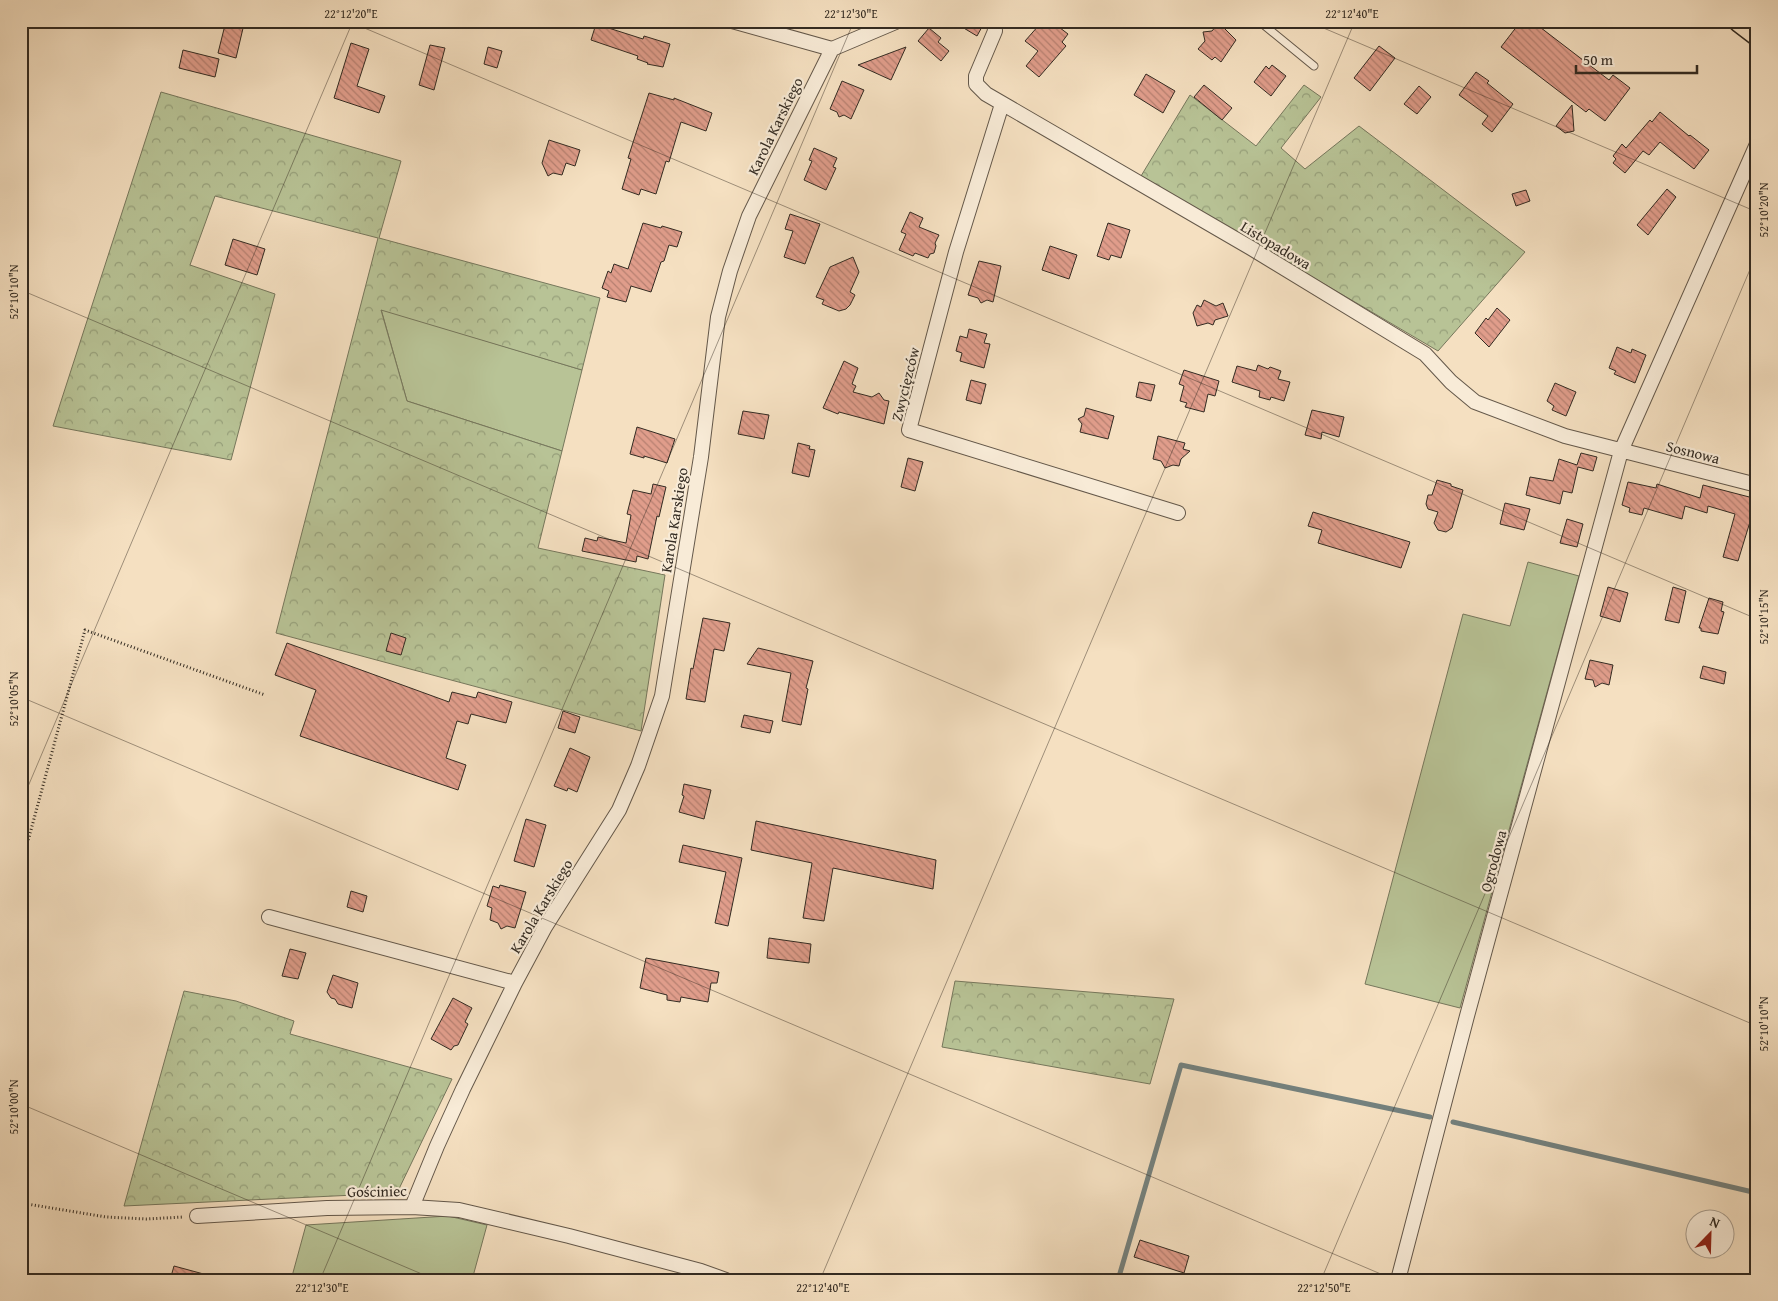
<svg xmlns="http://www.w3.org/2000/svg" width="1778" height="1301" viewBox="0 0 1778 1301" font-family="'Gentium Book Plus',serif">
	<style>
		.grass { fill: #b8c396; stroke: #76775c }
		.forest { fill: url(#forest-crowns); stroke: #76775c }
		.lines { fill: none; stroke-linecap: round; stroke-linejoin: round }
		.stream { stroke: #74817e; stroke-width: 5 }
		.building { fill: url(#building-back-hatch); stroke: #332b22 }
		.lane-casing { stroke: #64584a; stroke-width: 9 }
		.street-casing { stroke: #64584a; stroke-width: 16 }
		.primary-casing { stroke: #332b22; stroke-width: 25 }
		.path { stroke: #332b22; stroke-width: 3; stroke-dasharray: 1 2.5; stroke-linecap: butt }
		.lane { stroke: #f8ebd7; stroke-width: 7 }
		.street { stroke: #f8ebd7; stroke-width: 14 }
		.primary { stroke: #f5e0c1; stroke-width: 22 }
		.ticks { fill: none; stroke: #332b22; stroke-width: 1; stroke-opacity: 0.45 }
		.labels { text-anchor: middle; dominant-baseline: central; stroke-width: 4.5; stroke-linejoin: round; paint-order: stroke }
		.street-label { font-size: 15px; fill: #332b22; stroke: #f8ebd7 }
		.neatline { fill: none; stroke: #332b22; stroke-width: 2 }
		.ticks-label { font-size: 12px; text-anchor: middle; fill: #332b22 }
	</style>
	<defs>
		<pattern id="forest-crowns" width="20" height="18" patternUnits="userSpaceOnUse" patternTransform="scale(1.25)"><rect width="20" height="18" fill="#b8c396"/><path d="M2 6a3 3 0 1 1 6 0M12 15a3 3 0 1 1 6 0" fill="none" stroke="#969f7a"/></pattern>
		<pattern id="building-back-hatch" width="6" height="6" patternUnits="userSpaceOnUse" patternTransform="scale(1.25)"><rect width="6" height="6" fill="#e09d8b"/><path d="M-1 5l2 2M0 0l6 6M5-1l2 2" fill="none" stroke="#b68071"/></pattern>
	</defs>
	<rect width="100%" height="100%" fill="#f5e0c1"/>
	<filter id="stains"><feTurbulence type="fractalNoise" baseFrequency=".004" numOctaves="4"/><feColorMatrix values="0 0 0 0 .2 0 0 0 0 .09 0 0 0 0 .02 0 0 0 .5 -.17"/></filter>
	<radialGradient id="worn" r=".72"><stop offset=".6" stop-color="#630" stop-opacity="0"/><stop offset="1" stop-color="#630" stop-opacity=".3"/></radialGradient>
	<!-- grass -->
	<path class="grass" d="M381 309 582 370 562 451 407 401Z
		M1528 562 1579 576 1460 1008 1365 984 1463 614 1510 626Z
		M448 1216 487 1225 472 1280H291L306 1225Z"/>
	<!-- forest -->
	<path class="forest" d="M1304 85 1321 97 1281 148 1305 169 1359 126 1525 252 1438 351 1141 176 1190 95 1256 146Z
		M161 92 401 161 379 238 600 298 582 370 381 310 407 401 562 451 538 548 665 575 641 731 276 633 378 238 215 196 190 265 275 294 231 460 53 426Z
		M955 981 1174 999 1150 1084 942 1047Z
		M184 991 236 1001 294 1021 290 1034 452 1079 397 1193 124 1206Z"/>
	<g class="lines">
		<!-- stream -->
		<path class="stream" d="M1453 1122 1757 1193
			M1118 1280 1181 1065 1430 1117"/>
	</g>
	<!-- building -->
	<path class="building" d="M226 21 244 24 236 58 218 53Z
		M952 21H976L983 25 977 36Z
		M1051 21 1068 34 1062 42 1066 46 1039 77 1026 66 1038 51 1025 41 1040 24 1045 28Z
		M1521 21H1532L1609 80 1613 75 1630 88 1605 121 1589 109 1586 112 1501 47Z
		M596 24 643 39 644 36 670 44 663 67 647 64 648 63 637 59 638 56 591 40Z
		M1216 26H1222L1236 40 1221 62 1215 57 1212 60 1198 49 1205 41 1203 32 1212 31Z
		M929 28 941 38 938 42 949 51 941 61 918 41Z
		M351 43 369 49 357 86 385 96 379 113 334 98Z
		M430 45 445 48 434 90 419 85Z
		M1379 46 1395 58 1370 91 1354 78Z
		M488 47 502 51 497 68 484 64Z
		M906 47 891 80 858 65Z
		M183 50 219 59 215 77 179 68Z
		M1272 65 1286 76 1271 96 1254 82 1266 66 1269 69Z
		M1476 72 1489 81 1487 83 1513 104 1492 132 1482 124 1488 116 1459 95Z
		M1146 74 1175 91 1163 113 1134 95Z
		M842 81 864 90 851 119 844 115 839 117 837 112 830 109Z
		M1204 85 1232 108 1222 120 1194 97Z
		M1419 86 1431 97 1417 114 1404 104Z
		M649 93 674 100V98L712 113 706 131 681 122 669 162 666 161 656 194 641 189 639 195 622 189 631 159 628 158Z
		M1572 105 1574 131 1565 133 1556 126Z
		M1660 112 1689 136 1690 135 1709 150 1694 169 1660 142 1649 155 1643 151 1625 173 1613 163 1616 159 1613 156 1622 144 1626 148 1650 120 1652 122Z
		M549 140 580 150 575 166 566 163 562 175 553 173 548 176 542 163Z
		M814 148 837 158 833 167 836 168 826 190 804 180 812 161 809 160Z
		M1667 189 1676 197 1648 235 1637 225Z
		M1526 190 1530 201 1516 206 1512 194Z
		M910 212 923 218 919 227 939 235 935 243 936 246 934 253 930 254 928 258 915 253 913 256 899 250 906 234 901 232Z
		M790 214 820 224 805 264 784 257 793 231 785 229Z
		M643 223 661 228 662 226 682 232 677 247 669 245 664 261 661 262 651 292 631 286 626 302 607 297 609 291 602 288 608 271 611 273 614 264 628 269Z
		M1108 223 1130 230 1121 258 1111 255 1109 260 1097 256Z
		M233 239 265 249 257 275 225 265Z
		M1050 246 1077 255 1069 279 1042 270Z
		M853 257 859 272 850 292 855 295 850 305 846 309 839 311 822 304 824 300 816 297 830 267Z
		M979 261 1001 266 993 302 987 300 981 303 978 298 968 295Z
		M1204 300 1216 306 1223 303 1228 316 1215 320 1213 325 1208 323 1197 326 1193 313 1197 305 1201 307Z
		M1497 308 1510 320 1489 347 1475 333 1486 318 1488 320Z
		M969 329 987 334 984 343 990 344 984 368 960 361 962 353 956 351 960 336 967 338Z
		M1617 347 1631 353 1632 349 1646 355 1635 383 1614 374 1616 371 1609 368Z
		M844 361 858 368 852 384 856 386 853 392 872 397 879 393 884 400 889 401 884 424 839 412 838 414 823 408Z
		M1258 365 1268 369 1270 367 1281 371 1278 379 1290 382 1284 401 1271 397 1270 400 1259 397 1260 391 1232 382 1237 366 1256 371Z
		M1184 370 1219 381 1215 396 1208 394 1204 412 1185 407 1187 403 1180 401 1184 386 1179 384Z
		M971 380 986 384 981 404 966 400Z
		M1139 382 1155 385 1151 401 1136 397Z
		M1555 383 1576 392 1566 416 1552 410 1554 406 1547 401Z
		M1086 408 1114 416 1108 439 1080 432 1082 424 1078 419 1084 416Z
		M1312 410 1344 417 1339 437 1322 432 1321 439 1305 435Z
		M743 411 769 415 764 439 738 434Z
		M637 427 675 439 667 463 644 456V458L630 454Z
		M1158 436 1185 443 1183 449 1190 451 1181 459 1179 466 1173 465 1165 468 1161 461 1153 459Z
		M798 443 810 446 809 449 815 450 809 477 792 473Z
		M1581 453 1597 457 1593 471 1578 467 1572 493 1563 491 1560 504 1526 495 1530 477 1553 481 1559 459 1577 465Z
		M908 458 923 462 915 491 901 487Z
		M1437 480 1451 484V486L1463 490 1452 528 1446 532 1438 530 1434 523 1438 512 1428 509 1426 504 1428 495H1432Z
		M1628 482 1656 488 1657 484 1700 498 1703 485 1757 499 1738 561 1723 557 1735 514 1708 506 1707 513 1685 506 1682 519 1644 508 1642 515 1629 512 1630 508 1622 505Z
		M653 484 666 487 659 517 657 516 648 559 637 556 636 562 582 551 585 538 597 541 598 537 626 543 631 515 627 514 633 490 651 494Z
		M1505 503 1530 509 1524 530 1500 524Z
		M1313 512 1410 542 1401 568 1318 543 1322 530 1308 526Z
		M1567 519 1583 524 1577 547 1560 543Z
		M1608 587 1628 593 1620 622 1600 616Z
		M1673 587 1686 591 1679 623 1665 620Z
		M1709 598 1723 602 1721 611 1724 612 1718 634 1701 631V628H1699Z
		M703 618 730 623 724 651 714 649 705 702 686 699 691 668 693 669Z
		M391 633 406 638 401 655 386 651Z
		M287 643 449 702 452 692 476 698 478 692 512 702 506 723 471 714 468 724 457 721 446 758 466 765 458 790 300 736 316 690 275 675Z
		M758 648 813 661 806 688 808 689 801 725 782 721 791 673 747 664Z
		M1590 660 1613 665 1609 685 1602 683 1595 687 1593 680 1585 679Z
		M1703 666 1726 672 1724 684 1700 678Z
		M563 711 580 717 575 733 558 728Z
		M744 715 773 721 770 733 741 727Z
		M570 748 590 757 577 792 568 788 567 791 554 786Z
		M684 784 711 790 704 819 679 812 684 796 682 795Z
		M526 819 546 825 534 867 514 861Z
		M756 821 936 860 933 889 833 868 824 921 803 918 812 863 751 850Z
		M683 845 742 858 728 926 715 923 726 872 679 862Z
		M500 885 526 892 515 928 507 926 501 929 498 923 490 920 492 908 487 906 493 886 499 888Z
		M351 891 367 896 363 912 347 907Z
		M769 938 811 944 809 963 767 958Z
		M290 949 306 953 298 979 282 976Z
		M646 958 719 972 717 983H711L708 1002 681 997 680 1002 667 1000V995L640 988Z
		M333 975 358 983 352 1008 338 1004 335 999 331 998 327 992Z
		M453 998 472 1008 465 1022 468 1024 458 1045 454 1046 451 1050 431 1039Z
		M1140 1240 1189 1256 1184 1273 1134 1257Z
		M174 1266 211 1276 210 1280H170Z"/>
	<g class="lines">
		<defs>
			<path id="lane" d="M1259 21 1314 66"/>
			<path id="street" d="M732 21 832 49 898 21
				M994 21 995 31 976 76V84L986 94 1251 248 1425 354 1451 382 1475 402 1565 436 1757 485
				M1002 104 956 252 909 430 1178 513
				M269 917 515 983
				M412 1207 437 1146 463 1089 515 983 545 927 619 810 638 766 662 696 701 457 718 317 730 271 749 216 832 49
				M197 1216 327 1208 412 1207 459 1210 569 1236 701 1271 726 1280
				M1398 1280 1467 1016 1621 451 1757 144"/>
			<path id="primary" d="M1740 21 1757 34"/>
		</defs>
		<!-- lane casing -->
		<use href="#lane" class="lane-casing"/>
		<!-- street casing -->
		<use href="#street" class="street-casing"/>
		<!-- primary casing -->
		<use href="#primary" class="primary-casing"/>
		<!-- path -->
		<path class="path" d="M1097 21 1105 27
			M21 867 85 630 265 695
			M21 1203 106 1217 146 1219 184 1217"/>
		<!-- lane -->
		<use href="#lane" class="lane"/>
		<!-- street -->
		<use href="#street" class="street"/>
		<!-- primary -->
		<use href="#primary" class="primary"/>
	</g>
	<!-- ticks -->
	<path class="ticks" d="M348 21 1757 619M1307 21 1757 212M21 290 1757 1026M21 697 1395 1280M21 803 353 21M21 1104 436 1280M320 1280 854 21M820 1280 1355 21M1321 1280 1757 253"/>
	<g class="labels">
		<!-- street labels -->
		<g class="street-label">
			<text transform="translate(775 126) rotate(-64)">Karola Karskiego</text>
			<text transform="translate(1276 245) rotate(31)">Listopadowa</text>
			<text transform="translate(905 384) rotate(-76)">Zwycięzców</text>
			<text transform="translate(1693 452) rotate(14)">Sosnowa</text>
			<text transform="translate(674 520) rotate(-81)">Karola Karskiego</text>
			<text transform="translate(1493 861) rotate(-75)">Ogrodowa</text>
			<text transform="translate(541 906) rotate(-59)">Karola Karskiego</text>
			<text transform="translate(377 1191) rotate(-1)">Gościniec</text>
		</g>
	</g>
	<!-- margin -->
	<rect width="1778" height="1301" fill="none" stroke="#f5e0c1" stroke-width="55"/>
	<!-- north arrow -->
	<g transform="translate(1710 1234) rotate(23)"><circle r="24" fill="#f8ebd7" stroke="#a99e8f"/>
	<path d="M0-4L9 19L0 12L-9 19Z" fill="#8f2418"/>
	<text y="-8" font-size="14" font-weight="bold" text-anchor="middle" fill="#332b22">N</text>
	</g>
	<!-- scale -->
	<path d="M1576 65v8h121v-8" fill="none" stroke="#332b22" stroke-width="2.5"/>
	<text x="1583" y="65" font-size="15" fill="#332b22" stroke="#f8ebd7" stroke-width="4" paint-order="stroke">50 m</text>
	<rect x="28" y="28" width="1722" height="1246" class="neatline"/>
	<g class="ticks-label">
		<text x="351" y="18">22°12'20"E</text>
		<text x="851" y="18">22°12'30"E</text>
		<text x="1352" y="18">22°12'40"E</text>
		<text transform="translate(1764 210) rotate(-90)" y="4">52°10'20"N</text>
		<text transform="translate(14 292) rotate(-90)" y="4">52°10'10"N</text>
		<text transform="translate(1764 617) rotate(-90)" y="4">52°10'15"N</text>
		<text transform="translate(14 699) rotate(-90)" y="4">52°10'05"N</text>
		<text transform="translate(1764 1024) rotate(-90)" y="4">52°10'10"N</text>
		<text transform="translate(14 1107) rotate(-90)" y="4">52°10'00"N</text>
		<text x="322" y="1292">22°12'30"E</text>
		<text x="823" y="1292">22°12'40"E</text>
		<text x="1324" y="1292">22°12'50"E</text>
	</g>
	<rect width="100%" height="100%" filter="url(#stains)"/>
	<rect width="100%" height="100%" fill="url(#worn)"/>
</svg>
